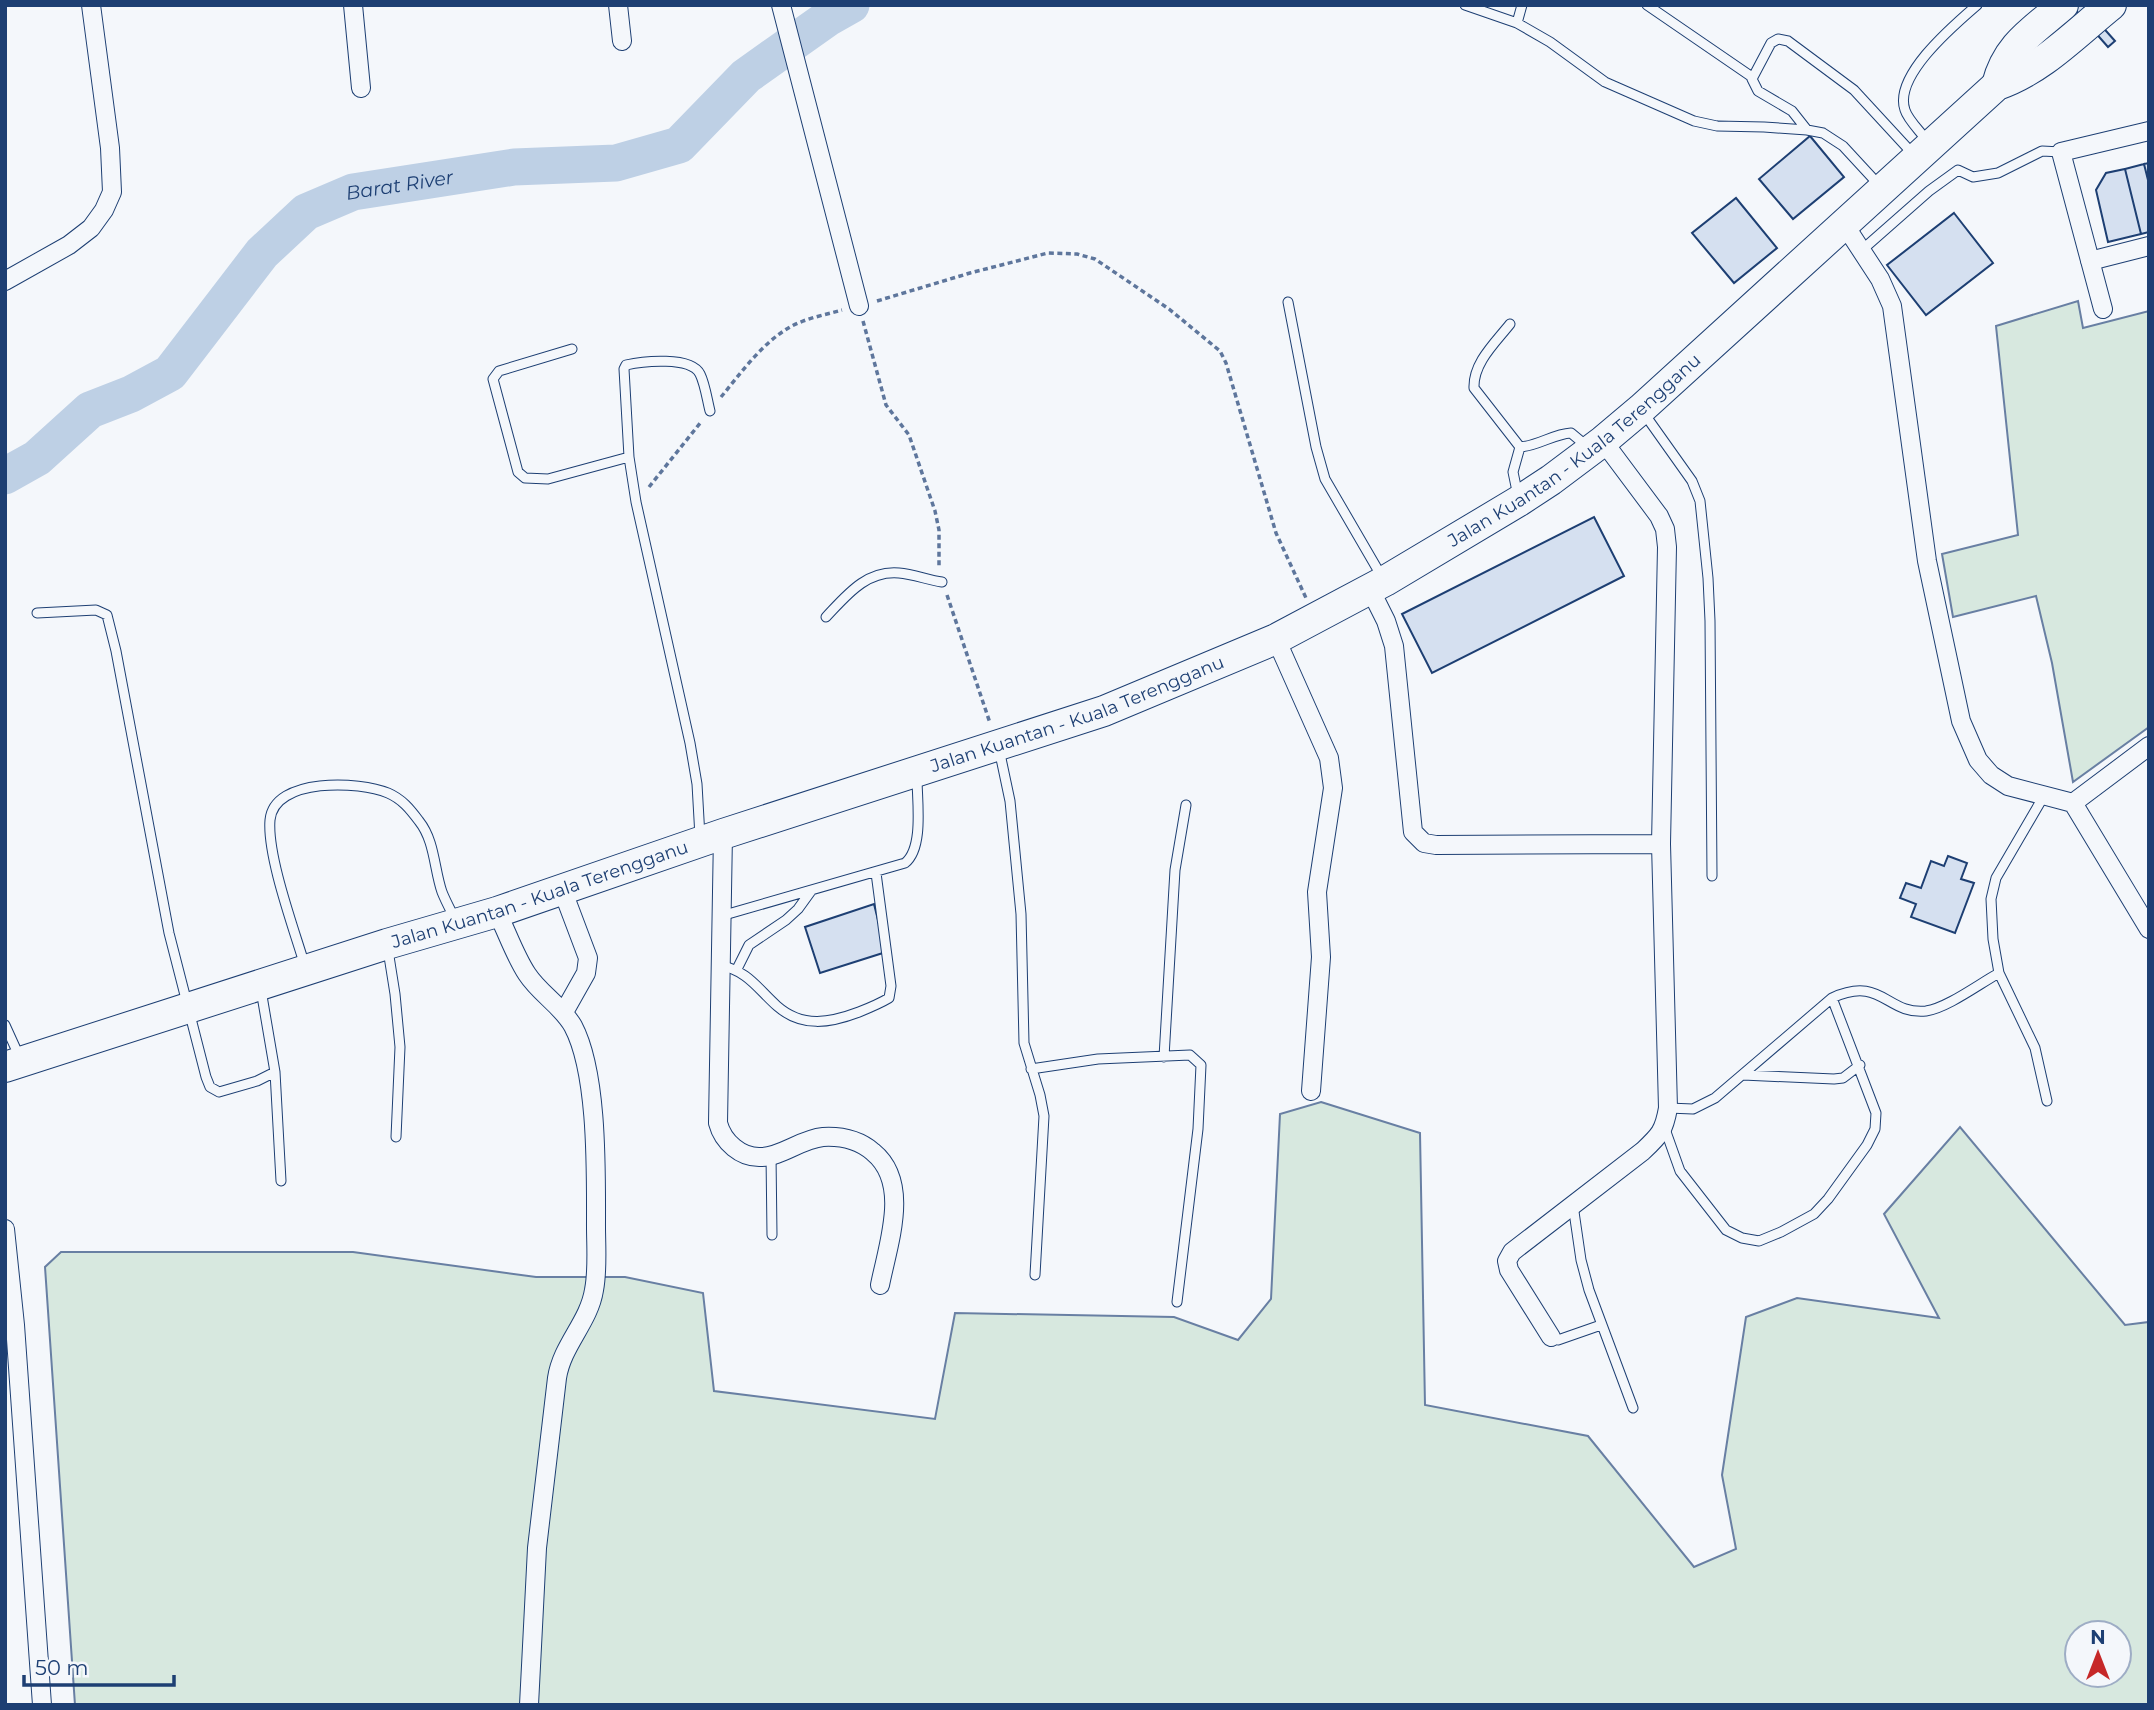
<svg xmlns="http://www.w3.org/2000/svg" width="2154" height="1710" viewBox="0 0 2154 1710" font-family="Montserrat,sans-serif">
	<style>
		.green { fill: #d7e8df; stroke: #687fa3; stroke-width: 2; fill-rule: evenodd }
		.lines { fill: none; stroke-linecap: round; stroke-linejoin: round }
		.river { stroke: #bed0e5; stroke-width: 37 }
		.building { fill: #d5e0f0; stroke: #1d3f73; stroke-width: 2 }
		.service-casing { stroke: #1d3f73; stroke-width: 11 }
		.minor-casing { stroke: #1d3f73; stroke-width: 20 }
		.trunk-casing { stroke: #1d3f73; stroke-width: 32 }
		.path { stroke: #5e769c; stroke-width: 3.5; stroke-dasharray: 5 3.5; stroke-linecap: butt }
		.service { stroke: #f4f7fb; stroke-width: 9 }
		.minor { stroke: #f4f7fb; stroke-width: 18 }
		.trunk { stroke: #f4f7fb; stroke-width: 30 }
		.labels { text-anchor: middle; dominant-baseline: central; stroke-width: 5; stroke-linejoin: round; paint-order: stroke }
		.street-label { font-size: 18px; fill: #1d3f73; stroke: #f4f7fb }
		.water-label { font-size: 19px; font-style: italic; fill: #1d3f73; stroke: #f4f7fb }
	</style>
	<rect width="100%" height="100%" fill="#f4f7fb"/>
	<!-- green -->
	<path class="green" d="M2078 301 2083 328 2149 311V727L2073 782 2052 663 2036 596 1953 617 1942 554 2018 535 1996 326Z
		M1321 1102 1420 1133 1425 1405 1588 1436 1694 1567 1736 1549 1722 1475 1746 1317 1797 1298 1939 1318 1884 1214 1960 1127 2125 1325 2149 1322V1705H75L45 1267 61 1252H353L536 1277H625L703 1293 714 1391 935 1419 955 1313 1174 1317 1238 1340 1271 1299 1280 1114ZM2077 1633H2119V1675H2077Z"/>
	<g class="lines">
		<!-- river -->
		<path class="river" id="s1" d="M5 476 37 458 90 410 131 394 170 373 262 253 306 212 353 192 514 167 616 163 679 145 746 76 828 18 851 5"/>
	</g>
	<!-- building -->
	<path class="building" d="M2071 5H2083L2115 41 2108 47Z
		M1810 136 1844 177 1793 219 1759 179Z
		M2149 163V184L2144 164Z
		M2144 164 2149 184V232L2141 234 2125 169Z
		M2125 169 2141 234 2108 242 2096 190 2106 173Z
		M1736 198 1777 248 1734 283 1692 233Z
		M1954 213 1993 263 1926 315 1887 265Z
		M1594 517 1624 576 1432 673 1402 614Z
		M1948 856 1967 863 1961 879 1974 883 1955 933 1911 917 1916 904 1900 898 1906 883 1921 888 1931 861 1944 866Z
		M874 904 886 952 820 973 805 927Z"/>
	<g class="lines">
		<defs>
			<path id="service" d="M1465 5 1517 23 1550 42 1605 82 1694 121 1717 126 1764 127 1807 130 1823 133 1843 146 1879 185
				M1647 5 1752 77
				M1517 23 1522 5
				M1807 130 1792 111 1758 91 1752 79 1771 43 1778 39 1788 41 1854 90 1913 154
				M1927 141C1921 132 1908 120 1905 110 1893 76 1954 25 1977 5
				M1862 250 1929 191 1958 170 1973 177 1998 173 2042 151 2061 152
				M1288 302 1316 447 1325 479 1382 577
				M1510 324C1495 343 1473 363 1474 388L1520 447C1538 446 1553 434 1571 433L1589 448
				M572 349 499 371 493 379 518 472 525 478 548 479 629 457
				M1643 412 1692 481 1700 501 1708 578 1710 621 1712 876
				M1518 496 1513 472 1520 447
				M37 613 96 610 107 615 116 651 169 933 206 1077 210 1087 219 1092 257 1081 275 1072 261 990
				M826 617C846 596 866 570 899 573 913 574 928 580 942 582
				M999 749 1010 801 1021 914 1024 1043 1040 1095 1044 1116 1035 1275
				M2045 794 1996 878 1991 899 1993 939 1999 973 2035 1048 2047 1101
				M700 837 697 784 690 743 636 502 629 457 624 369 626 365C643 361 691 356 700 374 705 384 707 399 710 411
				M721 916 905 863C924 848 917 801 917 778
				M388 950 395 994 400 1047 396 1137
				M720 965C749 972 756 987 777 1006 802 1028 830 1023 859 1012 869 1008 879 1004 889 998L891 986 876 873
				M305 966C294 929 267 856 270 820 274 777 360 781 388 793 402 799 410 809 419 821 435 841 434 869 442 892 446 902 451 911 456 921
				M737 969 749 945 786 920 798 909 811 891
				M5 1025 20 1058
				M1164 1057 1175 870 1186 805
				M1031 1069 1098 1059 1190 1055 1201 1065 1198 1129 1177 1302
				M275 1072 281 1181
				M1743 1075 1834 1079 1843 1078 1860 1065
				M1668 1108 1693 1109 1715 1098 1832 998C1882 975 1886 1015 1926 1011 1947 1008 1979 984 1999 973
				M1665 1129 1680 1171 1726 1230 1742 1238 1759 1241 1781 1232 1814 1214 1828 1199 1867 1145 1875 1129 1876 1113 1832 998
				M771 1155 772 1235
				M1573 1205 1581 1260 1589 1290 1633 1408
				M1551 1337 1558 1340 1601 1325"/>
			<path id="minor" d="M353 5 361 88
				M618 5 622 41
				M781 5 859 306
				M1844 224 1880 279 1892 306 1927 561 1961 721 1978 760 1991 775 2008 786 2073 803 2149 929
				M2090 261 2149 246
				M5 281 69 245 91 228 104 210 112 192 110 148 91 5
				M2103 309 2061 152 2149 131
				M1370 589 1386 621 1394 646 1413 832 1424 843 1436 845 1661 844
				M1276 639 1329 758 1333 788 1317 892 1321 957 1311 1091
				M2073 803 2149 746
				M723 834 718 1123C723 1142 741 1158 761 1157 781 1157 801 1139 823 1137 841 1136 859 1140 873 1152 911 1183 888 1244 880 1285
				M562 889 588 958 586 973 564 1012
				M497 912C507 932 515 956 527 974 540 994 561 1005 573 1026 598 1073 596 1172 596 1226 596 1247 598 1270 594 1290 589 1322 562 1345 557 1378L537 1548 529 1705
				M5 1229 15 1325 42 1705
				M1551 1337 1509 1270 1507 1261 1512 1252 1643 1151C1660 1135 1664 1131 1668 1108L1661 844 1667 547 1665 529 1659 516 1603 441"/>
			<g id="trunk">
				<path d="M1997 85C2007 45 2033 31 2063 5"/>
				<path id="s2" d="M5 1067 387 944 497 912 723 834 1104 711 1276 639 1385 581 1519 501 1551 480 1603 441 1641 409 1997 85C2041 70 2075 34 2111 5"/>
			</g>
		</defs>
		<!-- service casing -->
		<use href="#service" class="service-casing"/>
		<!-- minor casing -->
		<use href="#minor" class="minor-casing"/>
		<!-- trunk casing -->
		<use href="#trunk" class="trunk-casing"/>
		<!-- path -->
		<path class="path" d="M877 301 970 273 1048 253 1077 254 1095 259 1169 309 1220 351 1226 363 1276 533 1306 598
			M863 321 886 405 909 435 935 511 939 530V567
			M721 397C741 373 762 343 790 327 806 318 825 315 842 310
			M649 487 701 422
			M947 595 990 723"/>
		<!-- service -->
		<use href="#service" class="service"/>
		<!-- minor -->
		<use href="#minor" class="minor"/>
		<!-- trunk -->
		<use href="#trunk" class="trunk"/>
	</g>
	<g class="labels">
		<!-- street labels -->
		<g class="street-label">
			<text stroke="none"><textPath href="#s2" startOffset="1696">Jalan Kuantan - Kuala Terengganu</textPath></text>
			<text stroke="none"><textPath href="#s2" startOffset="1129">Jalan Kuantan - Kuala Terengganu</textPath></text>
			<text stroke="none"><textPath href="#s2" startOffset="562">Jalan Kuantan - Kuala Terengganu</textPath></text>
		</g>
		<!-- water labels -->
		<g class="water-label">
			<text stroke="none"><textPath href="#s1" startOffset="506">Barat River</textPath></text>
		</g>
	</g>
	<!-- border -->
	<rect width="2154" height="1710" fill="none" stroke="#1d3f73" stroke-width="14"/>
	<!-- north arrow -->
	<g transform="translate(2098 1654)"><circle r="33" fill="#f4f7fb" stroke="#9eadc5" stroke-width="2"/>
	<path d="M0-5L12 26L0 18L-12 26Z" fill="#c62828"/>
	<text y="-10" font-size="19" font-weight="bold" text-anchor="middle" fill="#1d3f73">N</text>
	</g>
	<!-- scale -->
	<path d="M24 1675v10h150v-10" fill="none" stroke="#1d3f73" stroke-width="3.5"/>
	<text x="35" y="1675" font-size="21" fill="#1d3f73" stroke="#f4f7fb" stroke-width="5" paint-order="stroke">50 m</text>
</svg>
